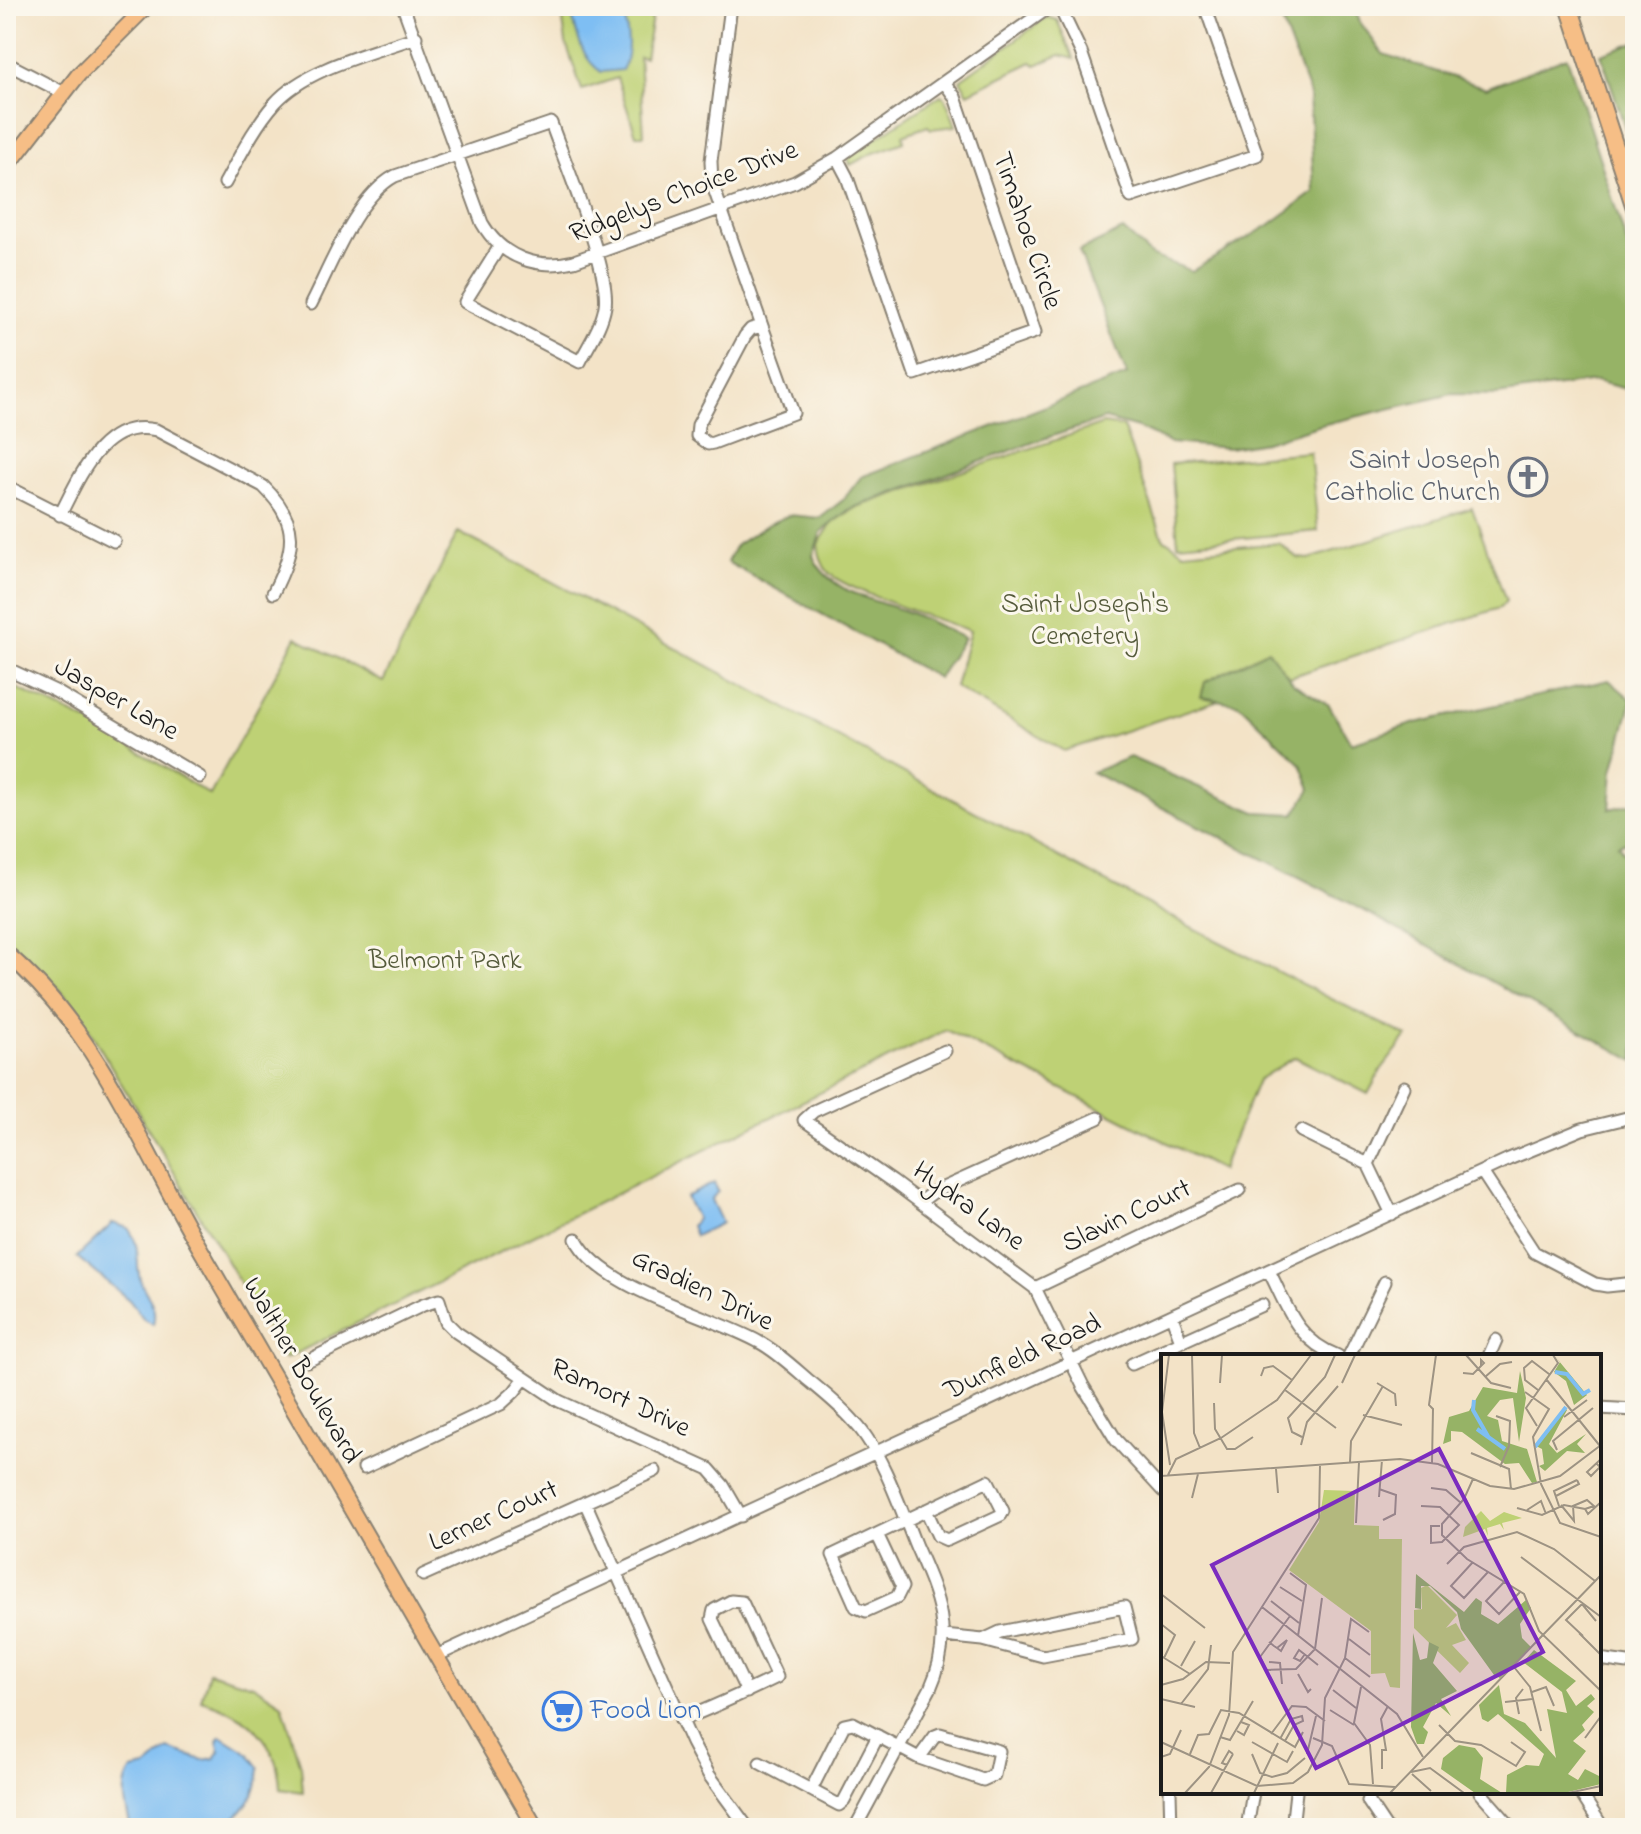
<svg xmlns="http://www.w3.org/2000/svg" width="1641" height="1834" viewBox="0 0 1641 1834" font-family="'Indie Flower',sans-serif">
	<style>
		.green { fill: #bed174; stroke: #6d7648; stroke-width: 2 }
		.forest { fill: #96b366; stroke: #596841; stroke-width: 2 }
		.water { fill: #7ebef3; stroke: #4d6d88; stroke-width: 2 }
		.lines { fill: none; stroke-linecap: round; stroke-linejoin: round }
		.minor-casing { stroke: #888072; stroke-width: 15 }
		.major-casing { stroke: #888072; stroke-width: 18 }
		.highway-casing { stroke: #888072; stroke-width: 20 }
		.minor { stroke: #fff; stroke-width: 11 }
		.major { stroke: #f6be86; stroke-width: 14 }
		.highway { stroke: #f6be86; stroke-width: 16 }
		.labels { text-anchor: middle; dominant-baseline: central; stroke-width: 6; stroke-linejoin: round; paint-order: stroke }
		.street-label { font-size: 28px; fill: #1c1c1c; stroke: #fbf7ec }
		.worship-label { font-size: 28px; fill: #5b616d; stroke: #fbf7ec; text-anchor: end }
		.park-label { font-size: 28px; fill: #555b3b; stroke: #fbf7ec }
		.shop-label { font-size: 28px; fill: #366cbe; stroke: #fbf7ec; text-anchor: start }
		.inset-river { fill: none; stroke: #7ebef3; stroke-width: 4 }
		.inset-road { fill: none; stroke: #9d9383; stroke-width: 2 }
		.view { fill: #7b2cbf; fill-opacity: 0.15; stroke: #7b2cbf; stroke-width: 4 }
		.inset-edge { fill: none; stroke: #1c1c1c; stroke-width: 4 }
	</style>
	<rect width="100%" height="100%" fill="#fbf7ec"/>
	<filter id="ink" filterUnits="userSpaceOnUse"><feTurbulence type="fractalNoise" baseFrequency=".0125" numOctaves="2"/><feDisplacementMap in="SourceGraphic" scale="16" xChannelSelector="R" yChannelSelector="G"/><feConvolveMatrix kernelMatrix="1 2 1 2 8 2 1 2 1" color-interpolation-filters="sRGB"/></filter>
	<filter id="wash" filterUnits="userSpaceOnUse"><feTurbulence type="fractalNoise" baseFrequency=".006" numOctaves="4" result="noise"/><feDisplacementMap in="SourceGraphic" scale="32" xChannelSelector="R" yChannelSelector="G"/><feGaussianBlur stdDeviation="1.8" result="paint"/><feColorMatrix in="noise" values="0 0 0 0 0 0 0 0 0 0 0 0 0 0 0 0 0 1.4 0 .05"/><feComposite in="paint" operator="in"/></filter>
	<g filter="url(#wash)">
		<rect width="100%" height="100%" fill="#f3e3c7"/>
		<!-- green -->
		<path class="green" d="M561 6H654L645 58 639 57 644 135H636L617 78 582 90 566 43Z
			M1047 17 1057 20 1074 59 1060 55 1036 65 1032 62 968 93 960 80Z
			M941 95 945 97 956 126 931 129 928 126 903 135 904 142 871 154 850 165 848 157Z
			M1103 424 1123 427 1163 538 1184 552 1279 543 1297 558 1309 559 1472 508 1506 601 1500 608 1064 751 955 687 970 631C942 620 847 591 829 573 821 565 819 555 818 544L833 522 857 507Z
			M1310 452 1318 531 1178 544 1171 464Z
			M458 532C776 698 1085 880 1407 1036L1381 1070 1368 1094 1295 1057 1258 1080 1221 1170 946 1030 285 1359 77 1009 46 974 6 938V683L97 726 210 795 296 637 383 682Z
			M209 1672 253 1685 282 1704 301 1766 303 1792 280 1789C279 1740 246 1713 201 1700Z"/>
		<!-- forest -->
		<path class="forest" d="M1276 6H1355L1360 22 1383 54 1486 88 1567 57 1635 269V385L1629 390 1596 381 1497 395 1452 394 1321 425 1265 442 1229 448 1170 443 1138 428 1105 419 1040 440 850 509 821 532 813 556C829 594 878 600 913 614 930 621 947 630 964 638L938 678 727 562 736 545 767 525 789 515 820 518 843 500 861 477 1127 375 1079 251 1123 230 1152 256 1192 271 1269 225 1314 192 1309 93Z
			M1635 42V158L1601 54Z
			M1268 650 1294 684 1329 705 1351 743 1416 723 1609 680 1632 700 1613 771 1610 809 1635 803V839L1618 845 1635 866V1061L1350 903 1092 772 1130 757 1256 812 1294 814 1311 789 1301 764 1239 704 1201 697 1205 682Z"/>
		<!-- water -->
		<path class="water" d="M569 6H623C626 26 633 51 622 70L601 72C578 55 578 32 569 6Z
			M714 1183 718 1191 711 1200 722 1223 695 1236 691 1226 697 1219 686 1197Z
			M113 1223 128 1228C143 1248 134 1263 141 1282 147 1298 158 1305 153 1324L144 1319 129 1300 77 1257Z
			M221 1736 248 1753 259 1767C258 1796 245 1813 220 1828H131C126 1808 119 1787 132 1770L146 1767 168 1749 203 1760 215 1758 220 1751 217 1742Z"/>
	</g>
	<g filter="url(#ink)">
		<g class="lines">
			<defs>
				<path id="minor" d="M403 6 482 223C502 258 537 270 574 261L795 182 837 158 1051 6
					M731 6 711 161 712 183 762 326
					M1059 6 1081 52 1131 197 1257 155 1205 6
					M6 63 64 93
					M837 158 847 177 915 374 1035 332 955 97 944 82
					M225 183C240 156 254 127 275 103 306 68 372 53 416 37
					M311 304C331 265 356 197 395 176L551 123C564 160 611 272 605 306 602 326 589 344 580 362L465 302 500 246
					M762 326 793 413 713 443 708 444 697 436 698 425 745 336 751 329Z
					M6 486 114 541
					M60 515C80 476 103 418 156 430L263 486C301 523 295 549 273 593
					M6 668 55 691 200 777
					M945 1051 814 1111 804 1120 893 1182 1035 1288 1083 1386 1116 1440 1163 1491
					M1301 1131 1368 1164 1392 1214
					M1368 1164 1404 1087
					M1482 1172 1534 1252 1595 1284 1607 1286 1635 1283
					M920 1202 932 1193 1098 1118
					M576 1239C602 1290 709 1314 759 1342 776 1351 792 1366 807 1379 824 1393 842 1407 856 1424 881 1451 901 1509 915 1544 938 1596 955 1633 930 1689L855 1828
					M1269 1271C1288 1308 1296 1340 1338 1356
					M1035 1288 1240 1190
					M1172 1317 1181 1341
					M1349 1356 1385 1282
					M1489 1356 1496 1340
					M307 1361 423 1305 439 1300 446 1322 456 1332 559 1401 709 1469 723 1485 741 1516
					M1132 1364 1262 1305
					M1599 1408 1635 1410
					M364 1468 501 1404 514 1392 524 1379
					M585 1502 692 1743 709 1775 748 1828
					M1631 1508 1635 1466
					M877 1534 902 1587 897 1597 866 1611 856 1607 833 1555 988 1481 1003 1511 1001 1515 947 1540 938 1536 926 1510
					M423 1575 655 1471
					M944 1636 983 1640 1000 1632 1124 1607 1132 1639 1043 1656 983 1640
					M436 1656 1509 1159 1582 1129 1635 1116
					M1599 1659 1635 1664
					M681 1720C714 1707 746 1692 777 1677L742 1602 731 1601 714 1610 712 1619 747 1692
					M760 1763 839 1805 844 1801 878 1736
					M811 1790 844 1725 853 1723 919 1758 983 1780 994 1775 999 1751 940 1734 935 1736 919 1758
					M1170 1792 1171 1828
					M1480 1792 1512 1828
					M1580 1792 1603 1828
					M1368 1801 1386 1828
					M1247 1828 1253 1792
					M1292 1828 1296 1792"/>
				<path id="major" d="M6 168 79 74 147 6
					M6 953C97 1029 140 1145 198 1245 311 1439 422 1634 536 1828"/>
				<path id="highway" d="M1569 6 1635 208"/>
			</defs>
			<!-- minor casing -->
			<use href="#minor" class="minor-casing"/>
			<!-- major casing -->
			<use href="#major" class="major-casing"/>
			<!-- highway casing -->
			<use href="#highway" class="highway-casing"/>
			<!-- minor -->
			<use href="#minor" class="minor"/>
			<!-- major -->
			<use href="#major" class="major"/>
			<!-- highway -->
			<use href="#highway" class="highway"/>
		</g>
	</g>
	<!-- icons -->
	<defs>
		<symbol id="church-ring" viewBox="-11 -11 22 22"><circle r="9.5" fill="#fbf7ec" stroke="#6b7280" stroke-width="1.5"/><path d="M-1.2-6h2.4v3.5h3.3v2.4h-3.3V6h-2.4V-.1h-3.3v-2.4h3.3Z" fill="#6b7280"/></symbol>
		<symbol id="supermarket-ring" viewBox="-11 -11 22 22"><circle r="9.5" fill="#fbf7ec" stroke="#3f7fe0" stroke-width="1.5"/><path d="M-6-5.5h2.5l.6 2H6L4.5 2H-2.5L-4.4-4H-6ZM-1.5 3.2a1.3 1.3 0 1 0 .1 0ZM3 3.2a1.3 1.3 0 1 0 .1 0Z" fill="#3f7fe0"/></symbol>
	</defs>
	<g fill-rule="evenodd">
		<use href="#church-ring" x="1506" y="455" width="44" height="44"/>
		<use href="#supermarket-ring" x="540" y="1689" width="44" height="44"/>
	</g>
	<g class="labels">
		<!-- street labels -->
		<g class="street-label">
			<text transform="translate(684 193) rotate(-21)">Ridgelys Choice Drive</text>
			<text transform="translate(1026 231) rotate(71)">Timahoe Circle</text>
			<text transform="translate(116 700) rotate(30)">Jasper Lane</text>
			<text transform="translate(968 1207) rotate(36)">Hydra Lane</text>
			<text transform="translate(1127 1217) rotate(-25)">Slavin Court</text>
			<text transform="translate(702 1291) rotate(26)">Gradien Drive</text>
			<text transform="translate(1023 1358) rotate(-25)">Dunfield Road</text>
			<text transform="translate(301 1371) rotate(60)">Walther Boulevard</text>
			<text transform="translate(620 1399) rotate(25)">Ramort Drive</text>
			<text transform="translate(494 1517) rotate(-24)">Lerner Court</text>
		</g>
		<!-- worship labels -->
		<g class="worship-label">
			<text x="1500" y="461">Saint Joseph<tspan x="1500" dy="32">Catholic Church</tspan></text>
		</g>
		<!-- park labels -->
		<g class="park-label">
			<text x="1085" y="605">Saint Joseph's<tspan x="1085" dy="32">Cemetery</tspan></text>
			<text x="445" y="961">Belmont Park</text>
		</g>
		<!-- shop labels -->
		<g class="shop-label">
			<text x="590" y="1711">Food Lion</text>
		</g>
	</g>
	<!-- overview -->
	<g transform="translate(1161 1354)">
		<rect width="440" height="440" fill="#f3e3c7"/>
		<path d="M163 136 194 137 193 171 218 172V185H241L239 334 229 333 224 319 210 320V277L128 216 158 168ZM320 157 329 167 343 158 361 164 341 169 343 176 339 170 326 174 327 182 324 175 302 183 304 173ZM266 231 296 261 285 274 295 269 305 286 291 291 308 309 299 319 253 274V256L261 255 260 234Z" fill="#bed174"/>
		<path d="M393 1 426 41 413 51 405 27 393 18 399 8ZM359 17 365 44 358 88 352 44 339 46 326 62 337 66 341 87 366 95 376 128 371 129 358 109 344 110 301 78 290 77V87L282 90 288 63 308 57 322 33 356 39ZM403 53 406 56 388 90 396 99 425 80 416 90 424 99 406 97 384 117 378 112 383 110 381 95 375 92ZM255 220 303 258 315 244 321 248 320 260 337 270 365 246 370 254 359 270 361 284 370 293 339 324 333 321 300 275 296 258 269 232H260V255L254 254ZM252 279 259 306 266 304 268 288 278 293 272 309 296 337 280 345 290 362 275 349 262 373 267 378 263 390H256L250 373ZM373 296 415 327 405 336 415 352 430 340 434 345 426 352 433 358 421 371 424 376 412 387 425 397 407 420 417 426 424 415 440 423V430L403 439H345L346 421 365 411 378 412 383 400 337 360 327 368 321 365 318 351 338 331 343 360 364 369 395 404 386 355 406 359 401 338 362 308ZM298 391 314 394 322 404 319 425 341 439H314L280 415 282 404Z" fill="#96b366"/>
		<path class="inset-river" d="M394 18 406 20 422 40 429 36M313 46 312 56 328 84M316 75 344 95M374 93 405 53"/>
		<path class="inset-road" d="M8 1 1 58 9 111M31 1 33 79 39 94M305 1 330 29 350 34M302 19 312 20 323 9 320 6V12M100 22 103 14 112 12 131 26M324 23 339 10 351 8M385 25 439 92M59 29 61 1M181 29 194 1M216 29 234 40 235 52M124 36 175 74M377 36 364 26 363 14 371 7 388 20M364 38 388 55 372 83 380 130M53 49 54 75 66 95H74L92 83M202 61 241 71M335 62 349 67 348 92 339 113M403 63 426 46M376 72 365 54 397 9 392 1M141 83 131 78 127 64 164 23 174 1M140 91 146 68 177 32M396 96 392 87 432 54M310 99 348 115 350 135M189 108 190 87 222 32M271 109 272 55 268 51 275 1M436 110 439 113 430 122 426 118 440 105M115 115 117 139M7 121 15 105 60 84 116 46 150 1M0 122 239 105 277 110 329 132 353 135 399 122 440 91M312 125 303 145 281 170V181L306 205 363 240 378 277 440 337M380 130 399 169 440 183M270 134 285 136 300 149M218 135 235 141 234 160 222 166M395 142 418 130 416 126M218 143 221 106M31 144 37 120M400 151 413 167 412 152 426 146 433 152 424 155M260 152 279 153 298 171 281 188 270 189V172H279M398 152 393 137 416 126M356 154 381 161 403 151 424 155 427 160 440 148M366 156 380 147 385 160M195 169 198 108M360 203 440 263M312 208 290 232 303 244 327 218M286 210 303 193 356 178 393 195 434 227M129 219 145 231 137 282M345 226 325 247 338 260 360 237M119 233 141 247M0 240 44 274M110 247 138 269M101 253 236 360 262 403M129 262 99 303 105 316 135 315 154 295 161 244M0 270 14 281 3 304M418 279 440 301M422 282 405 266 421 250 435 267M188 285 209 301M108 288 113 292 116 294 120 297 126 286 116 294M144 300 139 307 133 304 138 296 147 303 157 311M0 302 29 320M184 304 209 323M108 308 119 309 121 330M20 312 34 287M353 313 369 333 380 377M137 320 147 338 150 335M0 331 22 325 45 308 69 309M200 333 193 369 209 391 212 430M172 336 195 354M371 338 385 333 393 352M0 345 34 353M344 348 371 345M20 350 47 315 50 291M169 356 193 371M358 360 355 344 362 335M278 371 294 387 320 391 355 412 364 398 350 388M76 377 83 381 88 371 80 368M110 380 131 352 145 353 164 367M59 383 69 386 92 347M152 384 171 392 188 430 234 433M424 384 440 362M119 385 130 365 141 362 142 367 133 371 124 387M0 388 96 432 132 429 147 418 161 391 164 344 184 304 190 265 208 278M91 388 126 408 132 397M29 400 37 381 48 380 60 356 78 359 134 393 142 378M91 400 99 419 111 423 126 419 144 404M146 400 155 362M0 403 9 400 20 376M66 411 61 409 68 397 72 400M221 415V396H225L220 365 227 352M250 418 269 414 303 439M251 420 270 437M24 439 48 413 68 361 72 298 158 164 159 111M50 439 72 400M93 439 117 389M229 439 440 221M407 439 440 432"/>
		<path class="view" d="M278 95 382 298 155 414 51 211Z"/>
		<rect width="440" height="440" class="inset-edge"/>
	</g>
	<!-- margin -->
	<rect width="1641" height="1834" fill="none" stroke="#fbf7ec" stroke-width="32"/>
</svg>
